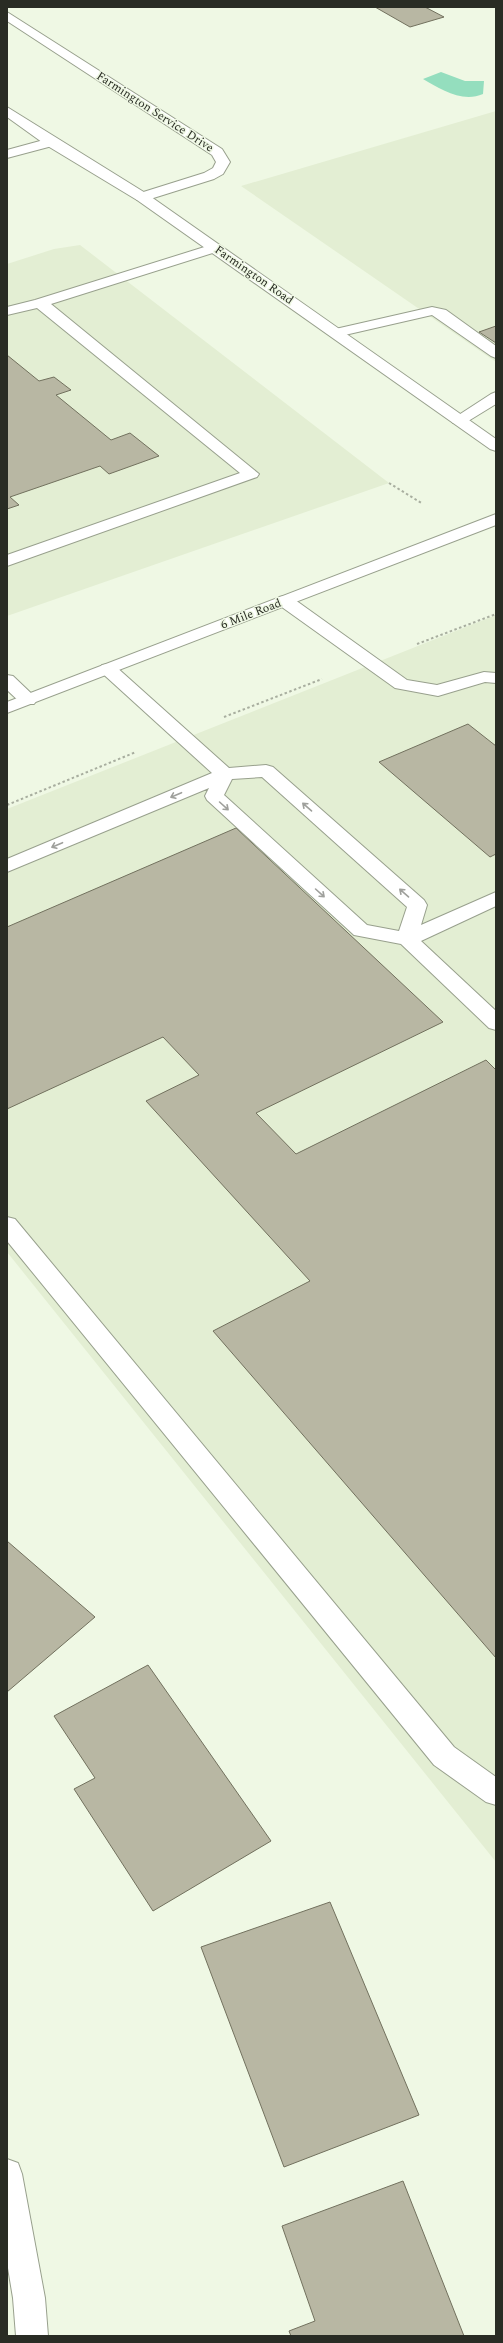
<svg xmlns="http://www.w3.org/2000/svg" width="503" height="2343" viewBox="0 0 503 2343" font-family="Spectral,serif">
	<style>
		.built { fill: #e3eed3 }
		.water { fill: #94debe }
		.building { fill: #b8b7a3; stroke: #72715e }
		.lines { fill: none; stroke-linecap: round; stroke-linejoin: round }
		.lane-casing { stroke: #98a08d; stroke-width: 2 }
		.street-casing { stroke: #98a08d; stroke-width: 2 }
		.secondary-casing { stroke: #98a08d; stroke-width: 2 }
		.path { stroke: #a8ae9f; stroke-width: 2; stroke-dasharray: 2.5 2.5; stroke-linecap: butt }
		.lane { fill: #fff; fill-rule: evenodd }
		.street { fill: #fff; fill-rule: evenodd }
		.secondary { fill: #fff; fill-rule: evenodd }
		.oneway { stroke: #9fa09c }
		.labels { text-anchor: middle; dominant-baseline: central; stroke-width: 3; stroke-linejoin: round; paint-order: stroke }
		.far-street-label { font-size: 12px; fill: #292c24; stroke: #eff8e4 }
	</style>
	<rect width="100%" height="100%" fill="#eff8e4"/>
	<!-- built -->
	<path class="built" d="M496 111V362L241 186Z
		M80 245 389 483 7 616V264L54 249Z
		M496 615V1862L7 1252V809Z"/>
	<!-- water -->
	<path class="water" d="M441 72 465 81H484L483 94C462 103 440 89 423 79Z"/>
	<!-- building -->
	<path class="building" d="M375 7H425L444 17 410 27Z
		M496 326V343L479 332Z
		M7 355 39 381 54 377 71 390 56 395 111 440 130 433 159 456 109 474 100 466 10 497 19 505 7 509Z
		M468 724 496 746V854L490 857 379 762Z
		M236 828 443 1022 256 1113 296 1154 486 1060 496 1070V1658L213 1331 310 1281 146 1101 199 1075 163 1037 7 1109V927Z
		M7 1541 95 1617 7 1692Z
		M148 1665 271 1841 153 1911 74 1789 95 1778 54 1716Z
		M330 1902 419 2115 284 2167 201 1947Z
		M403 2181 464 2336H291L289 2331 315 2321 282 2226Z"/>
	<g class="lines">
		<defs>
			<path id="lane" d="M51 138 56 139 58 142 56 145 7 158V150Z
				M214 244 219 245 221 248 219 251 51 304 259 474 257 477 7 566V555L240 473 37 308 7 315V307L35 300Z
				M432 307 446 310 496 346V358L491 356 432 315 336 337 329 333 331 330Z
				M496 392V404L465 423H453L451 420 491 394Z
				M285 596 291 597 407 680 437 685 484 672 496 673V683L485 682 438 696 395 688 279 605 276 601 279 597Z
				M108 664 114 665 229 768 266 765 273 767 424 900 427 905 421 925 496 892V906L421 941 496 1011V1030L489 1028 401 944 354 935 207 800 205 796 209 788 7 872V859L212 773 102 673 99 669 102 665ZM262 777 407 907 399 931 367 925 224 795 232 779Z
				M7 675 13 676 34 696 37 700 34 704H22L7 690Z
				M7 1217 15 1219 454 1747 496 1777V1805L486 1802 434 1765 7 1241Z"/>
			<path id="street" d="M7 12 222 149 230 162 223 174 214 179 147 200H137L135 197 137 194 204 173 213 168 216 162 212 155 7 21Z
				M7 2159 18 2163 22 2174 45 2298 48 2336H16L13 2298 7 2262Z"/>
			<path id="secondary" d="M7 107 147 194 496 439V451L490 449 137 200 46 145 7 117Z
				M496 514V525L7 713V702Z"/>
		</defs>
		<!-- lane casing -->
		<use href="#lane" class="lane-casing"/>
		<!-- street casing -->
		<use href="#street" class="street-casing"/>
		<!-- secondary casing -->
		<use href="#secondary" class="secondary-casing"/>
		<!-- path -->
		<path class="path" d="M389 483 423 504
			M417 644 496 614
			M224 717 322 679
			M7 805 136 752"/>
		<!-- lane -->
		<use href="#lane" class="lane"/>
		<!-- street -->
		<use href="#street" class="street"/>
		<!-- secondary -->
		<use href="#secondary" class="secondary"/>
	</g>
	<!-- one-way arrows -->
	<defs><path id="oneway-shaft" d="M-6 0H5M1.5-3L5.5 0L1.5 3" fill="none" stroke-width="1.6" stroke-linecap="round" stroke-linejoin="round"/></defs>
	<g class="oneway">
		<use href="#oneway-shaft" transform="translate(176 795) rotate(157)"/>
		<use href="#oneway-shaft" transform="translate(224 806) rotate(42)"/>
		<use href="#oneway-shaft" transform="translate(307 807) rotate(-139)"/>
		<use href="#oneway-shaft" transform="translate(57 845) rotate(157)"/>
		<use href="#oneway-shaft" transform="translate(320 893) rotate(42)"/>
		<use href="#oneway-shaft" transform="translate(404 893) rotate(-139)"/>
	</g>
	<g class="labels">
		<!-- far-street labels -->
		<g class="far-street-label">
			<text transform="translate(155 112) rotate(33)">Farmington Service Drive</text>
			<text transform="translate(254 275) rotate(35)">Farmington Road</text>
			<text transform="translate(251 614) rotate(-21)">6 Mile Road</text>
		</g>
	</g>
	<!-- border -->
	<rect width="503" height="2343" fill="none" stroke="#292c24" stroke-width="16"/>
</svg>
